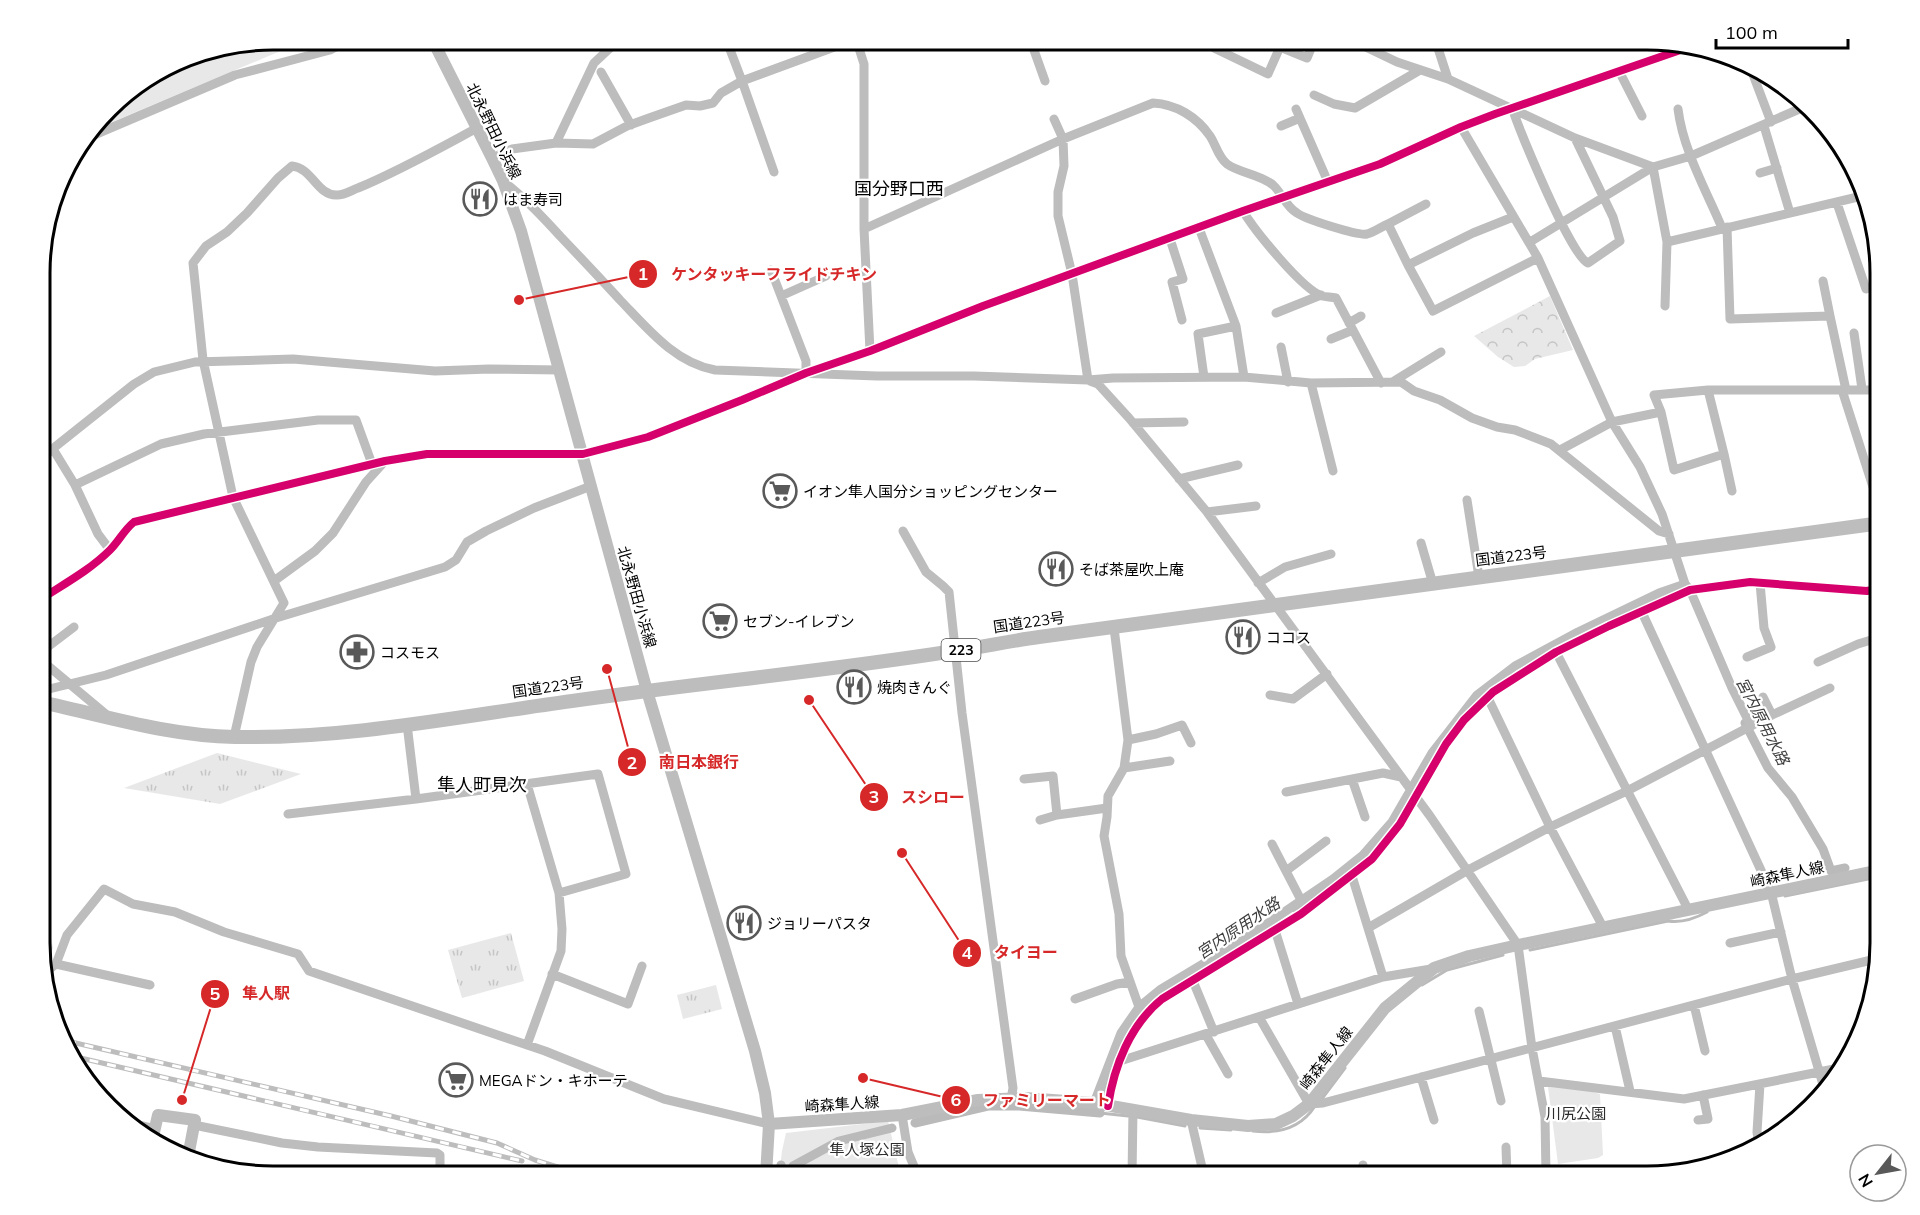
<svg xmlns="http://www.w3.org/2000/svg" width="1920" height="1215" viewBox="0 0 1920 1215" font-family="Mulish,'Noto Sans JP',sans-serif">
	<style>
		.grass { fill: url(#grass-tufts) }
		.forest { fill: url(#forest-crowns) }
		.park { fill: #e8e8e8 }
		.lines { fill: none; stroke-linecap: round; stroke-linejoin: round }
		.stream { stroke: #bababa; stroke-width: 3 }
		.canal { stroke: #bababa; stroke-width: 9 }
		.minor { stroke: #bdbdbd; stroke-width: 9 }
		.major { stroke: #bdbdbd; stroke-width: 12 }
		.highway { stroke: #bdbdbd; stroke-width: 14 }
		.rail-casing { stroke: #bdbdbd; stroke-width: 5 }
		.rail { stroke: #fff; stroke-width: 3; stroke-dasharray: 9; stroke-linecap: butt }
		.cycleway-casing { stroke: #fff; stroke-width: 11 }
		.cycleway { stroke: #d6006c; stroke-width: 8 }
		.labels { text-anchor: middle; dominant-baseline: central; stroke-width: 4.5; stroke-linejoin: round; paint-order: stroke }
		.shield { fill: #fff; stroke: #4c4c4c; stroke-width: 1.5 }
		.shield-label { font-size: 14px; font-weight: bold; fill: #000 }
		.street-label { font-size: 15px; fill: #000; stroke: #fff }
		.poi-label { font-size: 15px; fill: #000; stroke: #fff; text-anchor: start }
		.park-label { font-size: 15px; fill: #2c2c2c; stroke: #fff }
		.water-label { font-size: 16px; font-style: italic; fill: #3d3d3d; stroke: #fff }
		.quarter-label { font-size: 18px; fill: #000; stroke: #fff }
		.rim { fill: none; stroke: #000; stroke-width: 3 }
		.leader { fill: none; stroke: #d62828; stroke-width: 2 }
		.callout-dot { fill: #d62828; stroke: #fff; stroke-width: 2 }
		.mark-label { font-size: 18px; text-anchor: middle; font-weight: bold; fill: #fff }
		.callout-label { font-size: 16px; text-anchor: middle; font-weight: bold; fill: #d62828; stroke: #fff; stroke-width: 4.5; stroke-linejoin: round; paint-order: stroke }
	</style>
	<defs>
		<pattern id="grass-tufts" width="24" height="20" patternUnits="userSpaceOnUse" patternTransform="scale(1.5)"><rect width="24" height="20" fill="#e8e8e8"/><path d="M3 7l-1-3M5 7V3M7 7l1-3M15 17l-1-3M17 17v-4M19 17l1-3" fill="none" stroke="#c5c5c5"/></pattern>
		<pattern id="forest-crowns" width="20" height="18" patternUnits="userSpaceOnUse" patternTransform="scale(1.5)"><rect width="20" height="18" fill="#e8e8e8"/><path d="M2 6a3 3 0 1 1 6 0M12 15a3 3 0 1 1 6 0" fill="none" stroke="#c5c5c5"/></pattern>
	</defs>
	<rect width="100%" height="100%" fill="#fff"/>
	<!-- grass -->
	<path class="grass" d="M217 753 301 774 220 804 124 788Z
		M41 885 53 948 47 963 41 964Z
		M511 933 524 981 462 998 448 950Z
		M716 985 722 1009 683 1019 677 995Z"/>
	<!-- forest -->
	<path class="forest" d="M1550 296 1573 350 1535 359 1525 366 1514 367 1498 357 1474 336Z"/>
	<!-- park -->
	<path class="park" d="M273 39H309L93 130 118 97 184 57Z
		M1564 1084 1600 1094 1603 1155 1598 1158 1558 1164 1548 1087Z
		M888 1121 901 1176H779L782 1151 786 1133Z"/>
	<g class="lines">
		<!-- stream -->
		<path class="stream" d="M1785 896 1873 878
			M1530 950 1668 921C1681 923 1696 918 1707 912
			M1422 985 1447 970 1503 955
			M1321 1100 1345 1068
			M1100 1113 1128 1116
			M1137 1117 1185 1126
			M1200 1128 1231 1130
			M1253 1131C1278 1134 1301 1128 1315 1106"/>
		<!-- canal -->
		<path class="canal" d="M1633 610 1670 594
			M1745 723 1768 768 1792 797 1823 849 1831 871 1845 868
			M1296 909 1330 887
			M1103 1095 1123 1041 1142 1010
			M915 1123 988 1106H1019L1100 1113
			M780 1176 781 1165
			M786 1176 793 1166 839 1141 892 1128"/>
		<!-- minor -->
		<path class="minor" d="M726 39 742 81 856 39
			M856 39 864 64V229L870 351
			M1030 39 1045 81
			M1349 39 1397 62 1448 79 1575 138 1653 167
			M1435 39 1448 79
			M1664 42 1669 54
			M1214 48 1268 74 1280 47 1307 58 1315 39
			M1749 64 1771 122
			M1619 71 1642 116
			M601 72 631 125
			M1314 95 1334 104 1355 108 1420 70
			M1512 108C1520 131 1571 257 1588 263L1620 241 1613 217 1575 138
			M1296 109 1328 182
			M1678 109C1683 150 1706 190 1722 228
			M1054 119 1063 139 1064 166 1058 192V216L1072 274 1088 380
			M1281 126 1300 118
			M1764 126 1790 213
			M1461 127 1538 258 1612 422 1640 467 1662 514 1685 584
			M87 138 235 75 330 50 351 39
			M556 143 593 144 627 126 649 118 686 105 700 106 713 103 721 93 742 81 774 172
			M492 158 512 149 556 143 594 63 610 48 623 39
			M1653 167 1667 242 1665 306
			M1760 173 1777 168
			M503 181C524 197 542 216 560 236 580 257 600 278 620 300 647 328 675 363 715 370L877 376H974L1088 380 1113 378 1244 377 1311 383 1401 382 1414 391 1440 400 1472 418 1497 427 1515 430 1551 444 1659 531 1669 534
			M1837 203 1866 289
			M1243 211C1255 231 1302 289 1322 296 1326 297 1331 297 1336 298L1381 383
			M1513 217 1473 233 1408 265 1433 311 1538 258
			M1388 224 1426 204
			M1727 227 1730 319 1830 316 1846 390
			M1199 228 1236 326 1244 377
			M864 229 1063 139 1153 103C1176 104 1197 117 1210 136 1216 145 1218 157 1227 164 1239 173 1260 174 1273 185 1282 193 1286 207 1297 213 1305 219 1358 236 1367 234 1374 232 1381 227 1388 224L1408 265
			M1170 239 1183 279 1172 282 1182 320
			M1530 242 1653 167 1691 156 1804 107
			M1667 242 1862 196
			M771 270 806 361V373
			M1823 281 1830 316
			M781 296 826 276
			M1276 313 1321 295
			M1349 323 1361 316
			M1854 333 1862 389
			M1331 339 1353 330
			M1281 347 1288 382
			M1204 377 1198 334 1236 326
			M1090 381 1098 384 1129 418 1207 512 1430 816 1518 945 1532 1048 1545 1117 1546 1176
			M1394 381 1441 352
			M1311 383 1333 471
			M1842 390 1881 512
			M1661 412 1674 470 1724 454 1708 390
			M1133 423 1184 422
			M53 449 75 485 98 534 110 550
			M1560 450 1612 422 1661 412 1654 395 1708 390H1881
			M1724 454 1732 491
			M41 458 134 384 154 372 195 362 293 359 435 371 489 369 560 370
			M1179 479 1238 465
			M75 485 161 444 204 434 318 420H356L372 464
			M1467 500 1479 577
			M1207 512 1256 506
			M903 531 926 572 943 586 949 592 962 713 1013 1088 1011 1099
			M1421 543 1433 584
			M274 581 315 551 333 533 366 482 385 461
			M1258 583 1285 567 1331 554
			M41 599C64 584 90 570 110 550 119 541 124 530 134 522L385 461 427 454H583L648 437 742 400 806 373 870 351 983 306 1243 211 1380 164 1461 127 1495 114 1692 46
			M1640 608 1771 892 1792 979 1824 1088
			M1114 628 1128 740 1124 768 1108 796 1107 817 1104 836 1119 914 1121 956 1139 1007
			M41 652 74 627
			M1556 652 1688 909
			M1747 657 1771 647 1764 628 1760 583
			M41 660 108 716
			M1818 662 1858 644 1881 637
			M41 691 106 675 276 618 445 567 456 560 467 542 486 531 534 508 591 486
			M1270 695 1293 699 1327 674
			M1763 697 1772 715
			M1488 698 1550 827 1603 927
			M407 724 416 799 598 774 626 874 559 893 527 784
			M234 737 251 662 257 647 284 603 233 497 203 360 193 263 206 246 227 232 247 213 278 178 292 166C312 168 317 195 336 195 343 196 352 190 358 188 399 171 438 149 477 128
			M1128 740 1156 734 1182 725 1191 743
			M1124 768 1170 761
			M1024 779 1053 776 1057 815 1107 808
			M1352 779 1365 817
			M1286 792 1383 773 1401 777
			M288 814 416 799
			M1040 820 1057 815
			M1272 844 1301 900
			M1286 871 1326 841
			M1352 876 1383 977
			M1368 928 1468 870 1550 827 1627 791 1772 715 1830 688
			M1275 930 1298 1004
			M1730 943 1781 932
			M56 964 150 985
			M41 971 51 968 56 964 67 935 104 889 133 904 175 912 224 932 298 954 309 971 545 1051 664 1099 769 1124
			M552 974 628 1004 642 966
			M1193 981 1214 1032
			M1075 999 1117 984 1130 982
			M1694 1005 1705 1051
			M1479 1011 1501 1101
			M1259 1017 1309 1104 1323 1103 1792 979 1880 958
			M1615 1026 1630 1091
			M1206 1035 1228 1074
			M527 1045 561 951 562 929 559 893
			M1120 1061 1383 977 1431 969
			M1421 1077 1434 1120
			M1539 1081 1684 1099 1844 1067
			M1094 1103 1121 1033 1139 1007 1161 989 1246 938 1333 879 1363 855 1392 822 1432 753 1477 695 1515 666 1578 632 1659 593 1685 584 1690 590 1732 688 1751 726
			M1108 1106C1114 1066 1130 1025 1162 999L1301 914 1372 859 1400 824 1446 744 1464 720 1493 692 1556 652 1609 626 1690 590 1750 582 1867 591 1881 588
			M902 1115 908 1152 918 1176
			M1191 1120 1204 1176
			M1698 1120 1708 1119 1703 1095
			M130 1123 155 1129
			M194 1125 282 1143 318 1147 437 1153 440 1155V1176
			M1759 1146 1757 1132 1760 1084
			M1506 1147 1507 1176
			M1363 1165 1364 1176
			M1132 1176 1133 1110"/>
		<!-- major -->
		<path class="major" d="M432 39 492 158 503 181 521 231 647 691 755 1051 765 1093 769 1124 766 1176
			M769 1124 902 1115 978 1100 1025 1098 1094 1103 1191 1120 1248 1126 1276 1124 1293 1116 1309 1104 1385 1008 1434 968 1469 956 1518 945 1881 870
			M152 1141 158 1115 195 1120 188 1157"/>
		<!-- highway -->
		<path class="highway" d="M41 702C105 716 169 736 235 737 348 739 461 716 572 701 699 683 827 671 954 651 982 647 1010 641 1039 637L1881 523"/>
		<defs>
			<path id="rail" d="M67 1041 391 1116 497 1143 535 1160 580 1174
				M72 1056 522 1161"/>
		</defs>
		<!-- rail casing -->
		<use href="#rail" class="rail-casing"/>
		<!-- rail -->
		<use href="#rail" class="rail"/>
		<defs>
			<path id="cycleway" d="M41 599C64 584 90 570 110 550 119 541 124 530 134 522L385 461 427 454H583L648 437 742 400 806 373 870 351 983 306 1243 211 1380 164 1461 127 1495 114 1692 46
				M1108 1106C1114 1066 1130 1025 1162 999L1301 914 1372 859 1400 824 1446 744 1464 720 1493 692 1556 652 1609 626 1690 590 1750 582 1867 591 1881 588"/>
		</defs>
		<!-- cycleway casing -->
		<use href="#cycleway" class="cycleway-casing"/>
		<!-- cycleway -->
		<use href="#cycleway" class="cycleway"/>
	</g>
	<!-- icons -->
	<defs>
		<symbol id="restaurant-ring" viewBox="-11 -11 22 22"><circle r="9.5" fill="#fff" stroke="#595959" stroke-width="1.5"/><path d="M-5-6h1v4h1v-4h1v4h1v-4h1v5L-1.5 .5V6h-2V.5L-5-1ZM5-6V6H3V1.5H1.5Q1.5-4 5-6Z" fill="#595959"/></symbol>
		<symbol id="supermarket-ring" viewBox="-11 -11 22 22"><circle r="9.5" fill="#fff" stroke="#595959" stroke-width="1.5"/><path d="M-6-5.5h2.5l.6 2H6L4.5 2H-2.5L-4.4-4H-6ZM-1.5 3.2a1.3 1.3 0 1 0 .1 0ZM3 3.2a1.3 1.3 0 1 0 .1 0Z" fill="#595959"/></symbol>
		<symbol id="pharmacy-ring" viewBox="-11 -11 22 22"><circle r="9.5" fill="#fff" stroke="#595959" stroke-width="1.5"/><path d="M-2-6h4v4h4v4h-4v4h-4v-4h-4v-4h4Z" fill="#595959"/></symbol>
	</defs>
	<g fill-rule="evenodd">
		<use href="#restaurant-ring" x="461" y="180" width="38" height="38"/>
		<use href="#supermarket-ring" x="761" y="472" width="38" height="38"/>
		<use href="#restaurant-ring" x="1037" y="550" width="38" height="38"/>
		<use href="#supermarket-ring" x="701" y="602" width="38" height="38"/>
		<use href="#restaurant-ring" x="1224" y="618" width="38" height="38"/>
		<use href="#pharmacy-ring" x="338" y="633" width="38" height="38"/>
		<use href="#restaurant-ring" x="835" y="668" width="38" height="38"/>
		<use href="#restaurant-ring" x="725" y="904" width="38" height="38"/>
		<use href="#supermarket-ring" x="437" y="1061" width="38" height="38"/>
	</g>
	<g class="labels">
		<!-- shield labels -->
		<rect class="shield" x="941.5" y="639" width="39" height="22" rx="4.5"/>
		<g class="shield-label">
			<text x="961" y="650">223</text>
		</g>
		<!-- street labels -->
		<g class="street-label">
			<text transform="translate(494 131) rotate(64)">北永野田小浜線</text>
			<text transform="translate(1511 556) rotate(-7)">国道223号</text>
			<text transform="translate(637 597) rotate(74)">北永野田小浜線</text>
			<text transform="translate(1029 622) rotate(-8)">国道223号</text>
			<text transform="translate(548 687) rotate(-8)">国道223号</text>
			<text transform="translate(1787 874) rotate(-12)">崎森隼人線</text>
			<text transform="translate(1326 1058) rotate(-52)">崎森隼人線</text>
			<text transform="translate(842 1104) rotate(-4)">崎森隼人線</text>
		</g>
		<!-- poi labels -->
		<g class="poi-label">
			<text x="503" y="199">はま寿司</text>
			<text x="803" y="491">イオン隼人国分ショッピングセンター</text>
			<text x="1079" y="569">そば茶屋吹上庵</text>
			<text x="743" y="621">セブン-イレブン</text>
			<text x="1266" y="637">ココス</text>
			<text x="380" y="652">コスモス</text>
			<text x="877" y="687">焼肉きんぐ</text>
			<text x="767" y="923">ジョリーパスタ</text>
			<text x="479" y="1080">MEGAドン・キホーテ</text>
		</g>
		<!-- park labels -->
		<g class="park-label">
			<text x="1576" y="1113">川尻公園</text>
			<text x="867" y="1149">隼人塚公園</text>
		</g>
		<!-- water labels -->
		<g class="water-label">
			<text transform="translate(1763 721) rotate(63)">宮内原用水路</text>
			<text transform="translate(1238 928) rotate(-34)">宮内原用水路</text>
		</g>
		<!-- quarter labels -->
		<g class="quarter-label">
			<text x="899" y="188">国分野口西</text>
			<text x="482" y="784">隼人町見次</text>
		</g>
	</g>
	<!-- crop -->
	<path d="M0 0H1920V1215H0ZM273 50H1647A223 223 0 0 1 1870 273V943A223 223 0 0 1 1647 1166H273A223 223 0 0 1 50 943V273A223 223 0 0 1 273 50Z" fill="#fff" fill-rule="evenodd"/>
	<path class="rim" d="M273 50H1647A223 223 0 0 1 1870 273V943A223 223 0 0 1 1647 1166H273A223 223 0 0 1 50 943V273A223 223 0 0 1 273 50Z"/>
	<!-- callouts -->
	<path class="leader" d="M519 300L643 274M607 669L632 762M809 700L874 797M902 853L967 953M182 1100L215 994M863 1078L956 1100"/>
	<g class="callout-dot">
		<circle cx="519" cy="300" r="6"/>
		<circle cx="607" cy="669" r="6"/>
		<circle cx="809" cy="700" r="6"/>
		<circle cx="902" cy="853" r="6"/>
		<circle cx="182" cy="1100" r="6"/>
		<circle cx="863" cy="1078" r="6"/>
		<circle cx="643" cy="274" r="15"/>
		<circle cx="632" cy="762" r="15"/>
		<circle cx="874" cy="797" r="15"/>
		<circle cx="967" cy="953" r="15"/>
		<circle cx="215" cy="994" r="15"/>
		<circle cx="956" cy="1100" r="15"/>
	</g>
	<g class="mark-label">
		<text x="643" y="280">1</text>
		<text x="632" y="769">2</text>
		<text x="874" y="803">3</text>
		<text x="967" y="959">4</text>
		<text x="215" y="1000">5</text>
		<text x="956" y="1106">6</text>
	</g>
	<g class="callout-label">
		<text x="774" y="280">ケンタッキーフライドチキン</text>
		<text x="699" y="768">南日本銀行</text>
		<text x="933" y="803">スシロー</text>
		<text x="1026" y="958">タイヨー</text>
		<text x="266" y="999">隼人駅</text>
		<text x="1047" y="1106">ファミリーマート</text>
	</g>
	<!-- north arrow -->
	<g transform="translate(1878 1173) rotate(239)"><circle r="28" fill="#ffffff" stroke="#999999" stroke-width="1.5"/>
	<path d="M0-4.5L10 22L0 15L-10 22Z" fill="#595959"/>
	<text y="-9" font-size="16" font-weight="bold" text-anchor="middle" fill="#000000">N</text>
	</g>
	<!-- scale -->
	<path d="M1716 39v9h132v-9" fill="none" stroke="#000000" stroke-width="3"/>
	<text x="1725" y="39" font-size="18" fill="#000000" stroke="#ffffff" stroke-width="4.5" paint-order="stroke">100 m</text>
</svg>
